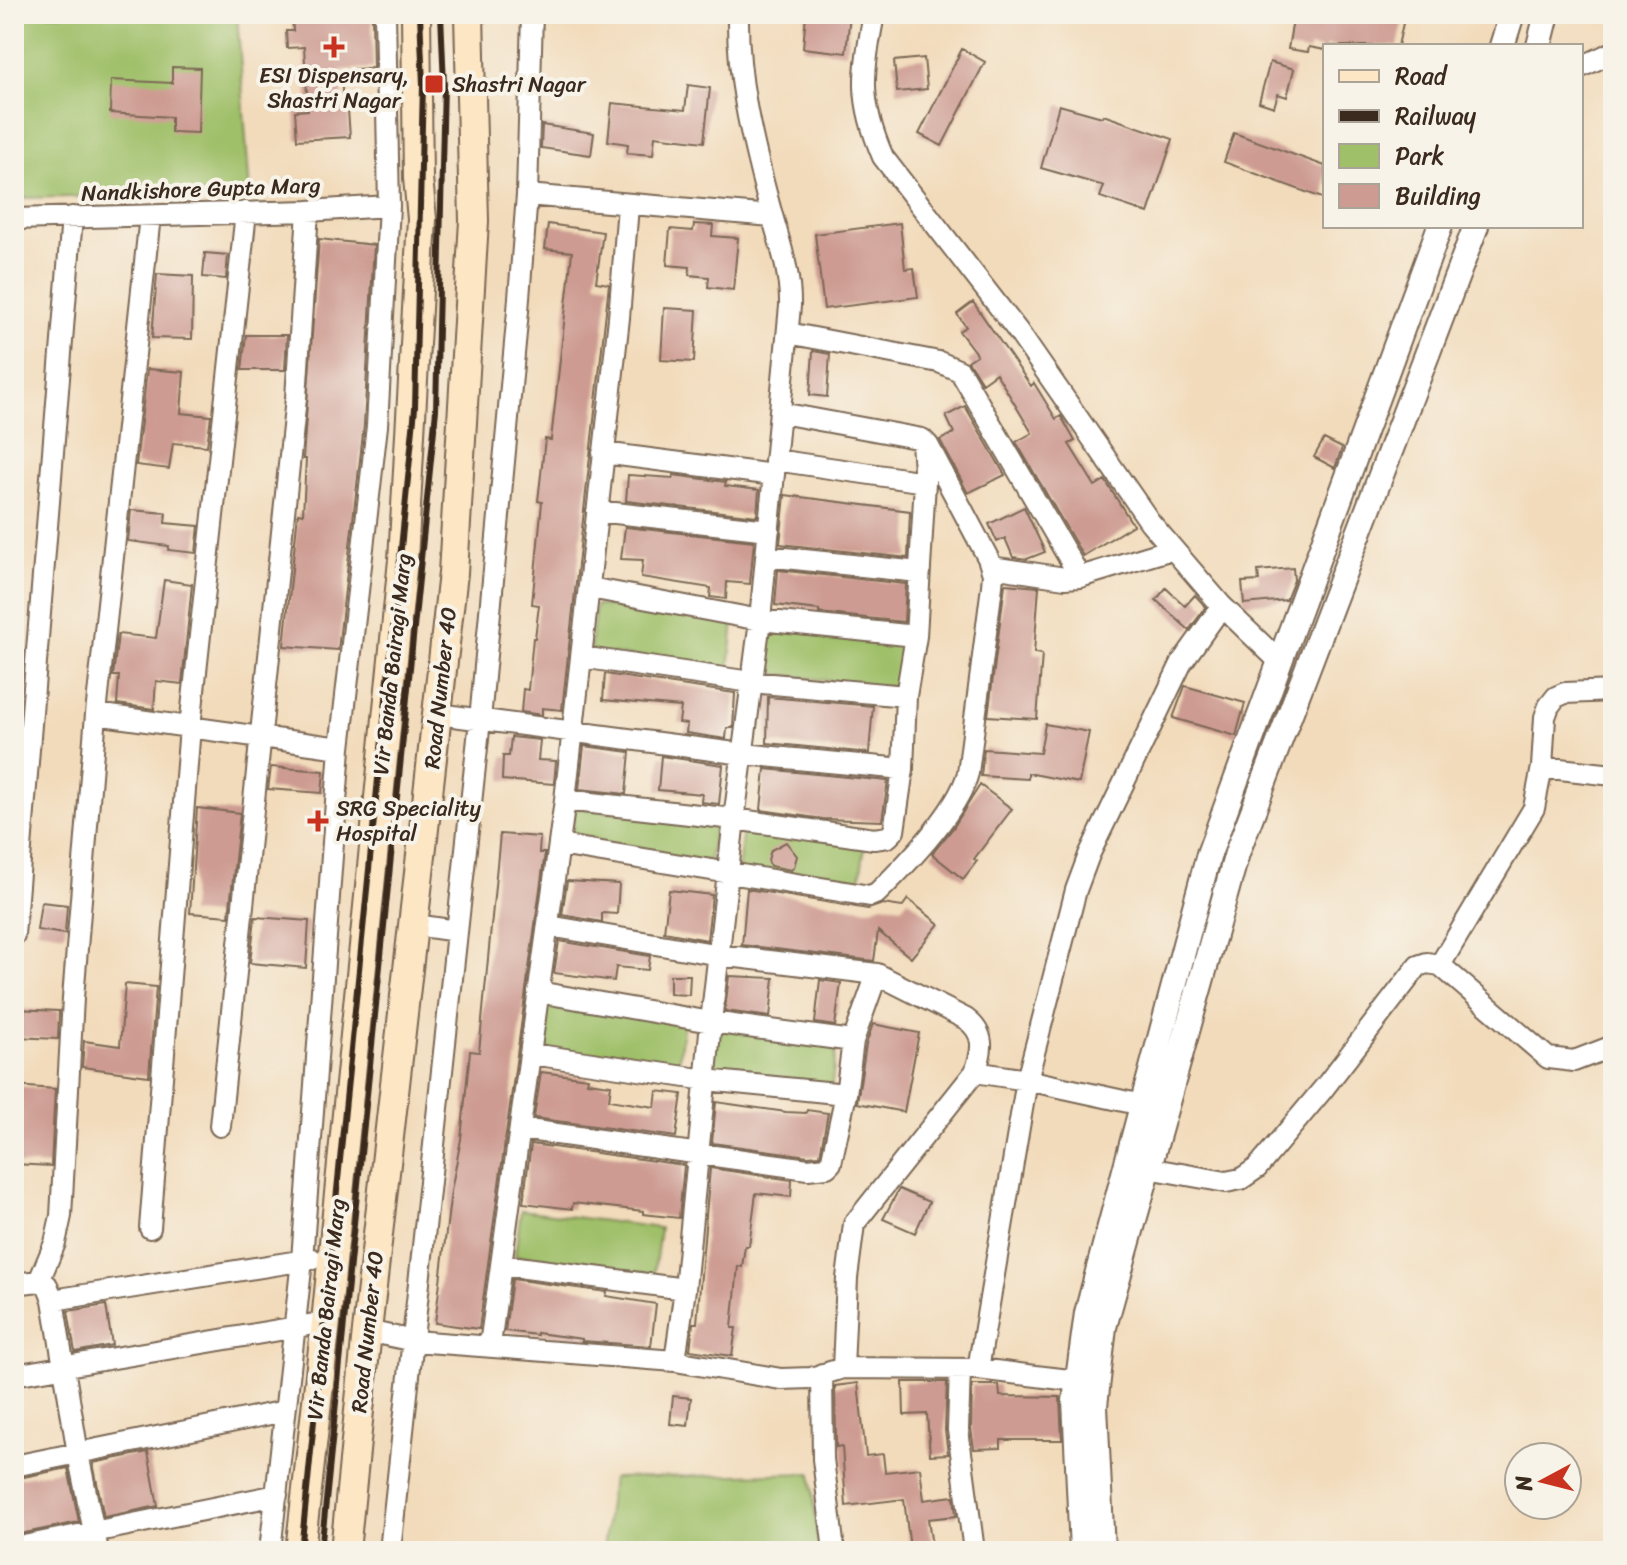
<svg xmlns="http://www.w3.org/2000/svg" width="1627" height="1565" viewBox="0 0 1627 1565" font-family="Sriracha,sans-serif">
	<style>
		.green { fill: #9fbf68; stroke: #6d7443; stroke-width: 2 }
		.building { fill: #cd9b92 }
		.lines { fill: none; stroke-linecap: round; stroke-linejoin: round }
		.minor-casing { stroke: #7b6855; stroke-width: 24 }
		.tertiary-casing { stroke: #7b6855; stroke-width: 28 }
		.secondary-casing { stroke: #7b6855; stroke-width: 32 }
		.minor { stroke: #fff; stroke-width: 20 }
		.tertiary { stroke: #fff; stroke-width: 24 }
		.secondary { stroke: #fce6c4; stroke-width: 28 }
		.rail { stroke: #3b2a1e; stroke-width: 6 }
		.poi-dot { fill: #c8321e; stroke: #f7f3e8; stroke-width: 3 }
		.labels { text-anchor: middle; dominant-baseline: central; stroke-width: 8; stroke-linejoin: round; paint-order: stroke }
		.poi-label { font-size: 22px; fill: #3b2a1e; stroke: #f7f3e8; text-anchor: start }
		.street-label { font-size: 22px; fill: #3b2a1e; stroke: #f7f3e8 }
	</style>
	<rect width="100%" height="100%" fill="#f7f3e8"/>
	<filter id="ink" filterUnits="userSpaceOnUse"><feTurbulence type="fractalNoise" baseFrequency=".0125" numOctaves="2"/><feDisplacementMap in="SourceGraphic" scale="16" xChannelSelector="R" yChannelSelector="G"/><feConvolveMatrix kernelMatrix="1 2 1 2 8 2 1 2 1" color-interpolation-filters="sRGB"/></filter>
	<filter id="wash" filterUnits="userSpaceOnUse"><feTurbulence type="fractalNoise" baseFrequency=".006" numOctaves="4" result="noise"/><feDisplacementMap in="SourceGraphic" scale="32" xChannelSelector="R" yChannelSelector="G"/><feGaussianBlur stdDeviation="1.8" result="paint"/><feColorMatrix in="noise" values="0 0 0 0 0 0 0 0 0 0 0 0 0 0 0 0 0 1.4 0 .05"/><feComposite in="paint" operator="in"/></filter>
	<g filter="url(#wash)">
		<rect width="100%" height="100%" fill="#f2dbbb"/>
		<!-- green -->
		<path class="green" d="M14 14H237L250 194 14 198Z
			M596 605 734 622 729 669 590 651Z
			M765 625 903 643 898 689 759 672Z
			M575 808 715 823 709 864 571 841Z
			M743 828 865 844 859 887 738 871Z
			M546 1003 684 1021 678 1067 539 1050Z
			M715 1028 837 1044 831 1090 710 1075Z
			M521 1210 660 1228 654 1274 515 1256Z
			M811 1473 819 1551H603L612 1478Z"/>
		<g id="blocks">
			<!-- building -->
			<path class="building" d="M325 14H372L373 68 341 70 343 110H348L350 137 297 140 295 111 308 110 304 47 287 48 286 31H293L292 16Z
				M806 14H850L846 53 803 48Z
				M1294 14H1405L1398 46H1325V50L1309 47 1308 52 1288 49Z
				M962 49 985 62 942 146 919 134Z
				M924 58 927 89 897 92 894 61Z
				M1270 62 1294 69 1287 97 1278 94 1274 107 1259 102Z
				M172 67 200 68 198 133 171 132V117L110 113 111 80 172 83Z
				M688 85 710 88 704 142 655 136 653 155 627 153 628 144 608 141 612 103 685 110Z
				M1059 105 1102 117 1103 115 1173 139 1148 213 1100 197 1104 186 1041 168Z
				M542 125 594 133 591 155 541 148Z
				M1234 133 1325 166V199L1224 162Z
				M900 223 905 269 914 268 918 297 824 309 815 234Z
				M548 224 603 232 596 282 609 284 562 710 542 708V715L521 712 523 689 528 690 533 638H535L539 605 532 604 542 502 538 501 545 439 551 440 572 252 545 249Z
				M694 224 713 225 712 236 738 238 733 290 708 287 709 277 689 275 690 267 667 265 670 229 693 231Z
				M319 239 374 245 364 425 338 650 284 646 298 513 303 514 306 459H303Z
				M205 253 228 255 226 279 203 277Z
				M157 274 193 276 192 339 152 338Z
				M973 302 1031 386 1034 383 1056 419 1061 416 1075 441 1069 444 1095 486 1105 480 1133 525 1083 556 1016 442 1032 433 996 373 982 383 968 361 977 355 959 331 966 327 957 314Z
				M664 308 697 310 694 362 661 360Z
				M246 335H287L285 370H242Z
				M813 351 830 354 827 397 810 395Z
				M147 369 184 372 181 413 211 416 207 446 173 443 169 469 136 465Z
				M965 406 1005 475 968 493 940 440 954 433 946 416Z
				M1324 439 1342 448 1335 468 1314 457Z
				M628 475 673 478V475L726 482 725 486 759 490 757 516 626 501Z
				M785 495 910 511 908 558 780 544Z
				M1024 507 1045 552 1027 559 1013 557 1005 538 997 542 989 524Z
				M131 510 166 513 165 523 199 526 196 553 168 550 169 546 128 541Z
				M625 527 754 541 750 584 727 582 726 599 710 597 711 588 641 577 643 560 621 559Z
				M1293 568 1294 580 1286 600 1244 604 1242 582 1259 581 1258 571Z
				M778 570 906 584 904 622 819 613V610L775 605Z
				M164 580 192 584 182 684 156 681 154 709 117 704 119 676H113L118 634 156 638Z
				M1005 584 1039 587 1034 653 1042 654 1037 719 988 716Z
				M1166 588 1185 606 1195 595 1206 607 1189 630 1156 600Z
				M605 674 735 693 733 728H727L726 739 686 733 687 724 679 723 681 707 603 700Z
				M1185 686 1245 703 1236 736 1173 718Z
				M768 697 873 706 869 753 767 743Z
				M1045 724 1089 732 1079 783 1028 773V779L981 776 984 749 1040 753Z
				M511 737 540 740 538 760 556 761 554 784 502 780 503 756H509Z
				M584 746 630 752 626 794 579 789Z
				M661 756 723 765 719 804 701 802 702 794 658 790Z
				M271 767 324 771 322 793 268 789Z
				M765 769 888 781 882 821 823 819 761 810Z
				M980 785 1012 809 974 859 977 861 963 879 932 854 953 828Z
				M197 808 240 813 229 916 190 913Z
				M500 834 540 837 539 853H545L479 1329 435 1323 451 1191 461 1139 470 1051 479 1052Z
				M786 842 797 856 794 867 791 870 770 866 768 860 771 850Z
				M567 881 619 884 617 914 602 913V922L562 915Z
				M747 889 868 909 883 904 902 907 908 899 939 924 911 958 878 931 874 961 742 945Z
				M669 890 712 895 707 940 664 932Z
				M41 902 67 905 65 934 37 930Z
				M255 917 309 921 306 968 250 963Z
				M559 941 650 956 648 970 616 967 614 981 554 973Z
				M670 975H690L689 995 670 994Z
				M729 976 774 978 770 1017 725 1011Z
				M820 980 841 983 835 1026 815 1023Z
				M125 984 156 987 149 1076 82 1067 84 1041 120 1046Z
				M15 1009 59 1011 58 1039 14 1037Z
				M873 1024 919 1033 904 1112 857 1103 866 1044Z
				M541 1072 588 1078 587 1082 611 1085 609 1100 655 1107 657 1091 682 1094 676 1137 534 1118Z
				M14 1086 55 1089 51 1166 14 1164Z
				M716 1102 786 1112 806 1113 807 1110 828 1113 820 1155 808 1156 712 1143Z
				M531 1144 684 1165 679 1218 643 1214V1211L573 1203 572 1209 523 1203Z
				M710 1168 792 1180 791 1197 756 1193 749 1246H745L742 1267 738 1266 732 1328H736L732 1356 690 1350 693 1323H697Z
				M899 1189 929 1202 915 1233 883 1219Z
				M512 1279 607 1292 606 1296 656 1304 651 1346 582 1341V1339L537 1333V1335L505 1331Z
				M106 1305 112 1345 75 1352 68 1311Z
				M903 1382H947L945 1430 948 1454 930 1455 927 1414 904 1415Z
				M858 1383 866 1456 883 1454 885 1472 920 1468 924 1500 954 1496 956 1516 928 1519 932 1546 910 1549 904 1499 846 1506 842 1446 836 1447V1443L835 1386Z
				M972 1385H999L1000 1396 1060 1397 1062 1440H1001V1448L974 1449 971 1429Z
				M673 1396 691 1398 688 1426 670 1424Z
				M148 1452 158 1506 104 1517 93 1463Z
				M68 1468 79 1522 20 1534 14 1500V1479Z"/>
		</g>
	</g>
	<g filter="url(#ink)">
		<use href="#blocks" fill-opacity="0" stroke="#7b6855" stroke-width="2"/>
		<g class="lines">
			<defs>
				<path id="minor" d="M874 14C863 74 858 99 883 157L1017 330 1150 522 1222 606 1280 662
					M1581 67 1613 52
					M527 195 772 216
					M14 219 308 211 389 206
					M788 333 939 362 960 371 1080 577
					M603 453 774 475
					M775 460 925 482
					M597 511 769 530
					M766 556 919 572
					M991 567 1065 578 1080 577 1172 549
					M590 588 760 620 916 636
					M581 657 751 682 906 696
					M96 714 340 748
					M438 714 743 754 903 769
					M1542 767 1613 775
					M565 800 734 819 874 839 888 837 894 831 903 769 906 696 916 636 925 482 922 443
					M559 845 870 896 877 893C906 865 958 811 968 773L992 586 993 574 988 558 928 445 922 439 781 413
					M415 925 457 931
					M14 935 72 217
					M1440 965 1534 808 1542 767 1545 717 1549 706 1556 697 1565 693 1613 691
					M538 992 711 1022 853 1041
					M532 1054 706 1080 846 1094
					M975 1072 1027 1080 1142 1105
					M220 1126 296 398 308 211
					M521 1129 808 1169 827 1167 831 1163 846 1094 853 1041 877 974 720 955 549 926
					M1148 1168 1226 1182 1241 1179 1257 1168 1324 1088 1418 966 1427 963 1440 965 1548 1058 1574 1061 1613 1046
					M150 1228 190 727 246 212
					M503 1265 685 1289
					M39 1281 55 1243 61 1216 73 998 96 714 150 216
					M14 1284 39 1281 47 1285 53 1300 78 1454 98 1551
					M53 1300 312 1259
					M367 1331 414 1341 675 1361 781 1379 811 1378 843 1368 978 1369 1078 1381
					M490 1345 565 800 619 318 628 206
					M675 1361 685 1289 711 1022 734 819 760 620 790 306C791 269 776 233 767 197 751 136 737 77 738 14
					M843 1368 847 1278 854 1224 975 1072C983 1050 986 1034 966 1019L877 974
					M960 1369 958 1430 974 1551
					M978 1369 1027 1080 1076 890 1089 855 1182 662 1222 606
					M822 1374 823 1459 834 1551
					M14 1375 326 1322
					M14 1466 285 1411
					M14 1548 277 1495
					M270 1551 302 1260 340 748 377 426 389 206 385 14
					M390 1551 480 720 518 311 527 195 532 14"/>
				<path id="tertiary" d="M1502 46 1512 14
					M1539 46 1547 14
					M1082 1551 1075 1401 1087 1313 1209 854 1440 226
					M1102 1551 1095 1406 1104 1327 1237 853 1476 226"/>
				<path id="secondary" d="M300 1551 326 1322 403 560 422 219 418 178 416 14
					M345 1551 367 1331 453 573 474 221 469 14"/>
			</defs>
			<!-- minor casing -->
			<use href="#minor" class="minor-casing"/>
			<!-- tertiary casing -->
			<use href="#tertiary" class="tertiary-casing"/>
			<!-- secondary casing -->
			<use href="#secondary" class="secondary-casing"/>
			<!-- minor -->
			<use href="#minor" class="minor"/>
			<!-- tertiary -->
			<use href="#tertiary" class="tertiary"/>
			<!-- secondary -->
			<use href="#secondary" class="secondary"/>
			<!-- rail -->
			<path class="rail" d="M301 1551 415 408 423 85 420 14
				M321 1551 436 410 444 85 441 14"/>
		</g>
	</g>
	<!-- markers -->
	<g class="poi-dot">
		<path d="M330 35h8v8h8v8h-8v8h-8v-8h-8v-8h8z"/>
		<rect x="424" y="74" width="20" height="20" rx="4"/>
		<path d="M314 809h8v8h8v8h-8v8h-8v-8h-8v-8h8z"/>
	</g>
	<g class="labels">
		<!-- poi labels -->
		<g class="poi-label">
			<text x="334" y="75" text-anchor="middle">ESI Dispensary,<tspan x="334" dy="25">Shastri Nagar</tspan></text>
			<text x="452" y="84">Shastri Nagar</text>
			<text x="336" y="808">SRG Speciality<tspan x="336" dy="25">Hospital</tspan></text>
		</g>
		<!-- street labels -->
		<g class="street-label">
			<text transform="translate(201 189) rotate(-2)">Nandkishore Gupta Marg</text>
			<text transform="translate(392 664) rotate(-84)">Vir Banda Bairagi Marg</text>
			<text transform="translate(440 688) rotate(-84)">Road Number 40</text>
			<text transform="translate(326 1309) rotate(-84)">Vir Banda Bairagi Marg</text>
			<text transform="translate(367 1332) rotate(-84)">Road Number 40</text>
		</g>
	</g>
	<!-- margin -->
	<rect width="1627" height="1565" fill="none" stroke="#f7f3e8" stroke-width="48"/>
	<!-- legend -->
	<rect x="1323" y="44" width="260" height="184" fill="#f7f3e8" stroke="#aca397" stroke-width="2"/>
	<rect x="1339" y="70" width="40" height="12" fill="#fce6c4" stroke="#aca397" stroke-width="2"/>
	<text x="1395" y="84" font-size="24" fill="#3b2a1e">Road</text>
	<rect x="1339" y="110" width="40" height="12" fill="#3b2a1e" stroke="#aca397" stroke-width="2"/>
	<text x="1395" y="124" font-size="24" fill="#3b2a1e">Railway</text>
	<rect x="1339" y="144" width="40" height="24" fill="#9fbf68" stroke="#aca397" stroke-width="2"/>
	<text x="1395" y="164" font-size="24" fill="#3b2a1e">Park</text>
	<rect x="1339" y="184" width="40" height="24" fill="#cd9b92" stroke="#aca397" stroke-width="2"/>
	<text x="1395" y="204" font-size="24" fill="#3b2a1e">Building</text>
	<!-- north arrow -->
	<g transform="translate(1543 1481) rotate(263)"><circle r="38" fill="#f7f3e8" stroke="#aca397" stroke-width="2"/>
	<path d="M0-6L14 30L0 20L-14 30Z" fill="#c8321e"/>
	<text y="-12" font-size="22" font-weight="bold" text-anchor="middle" fill="#3b2a1e">N</text>
	</g>
</svg>
